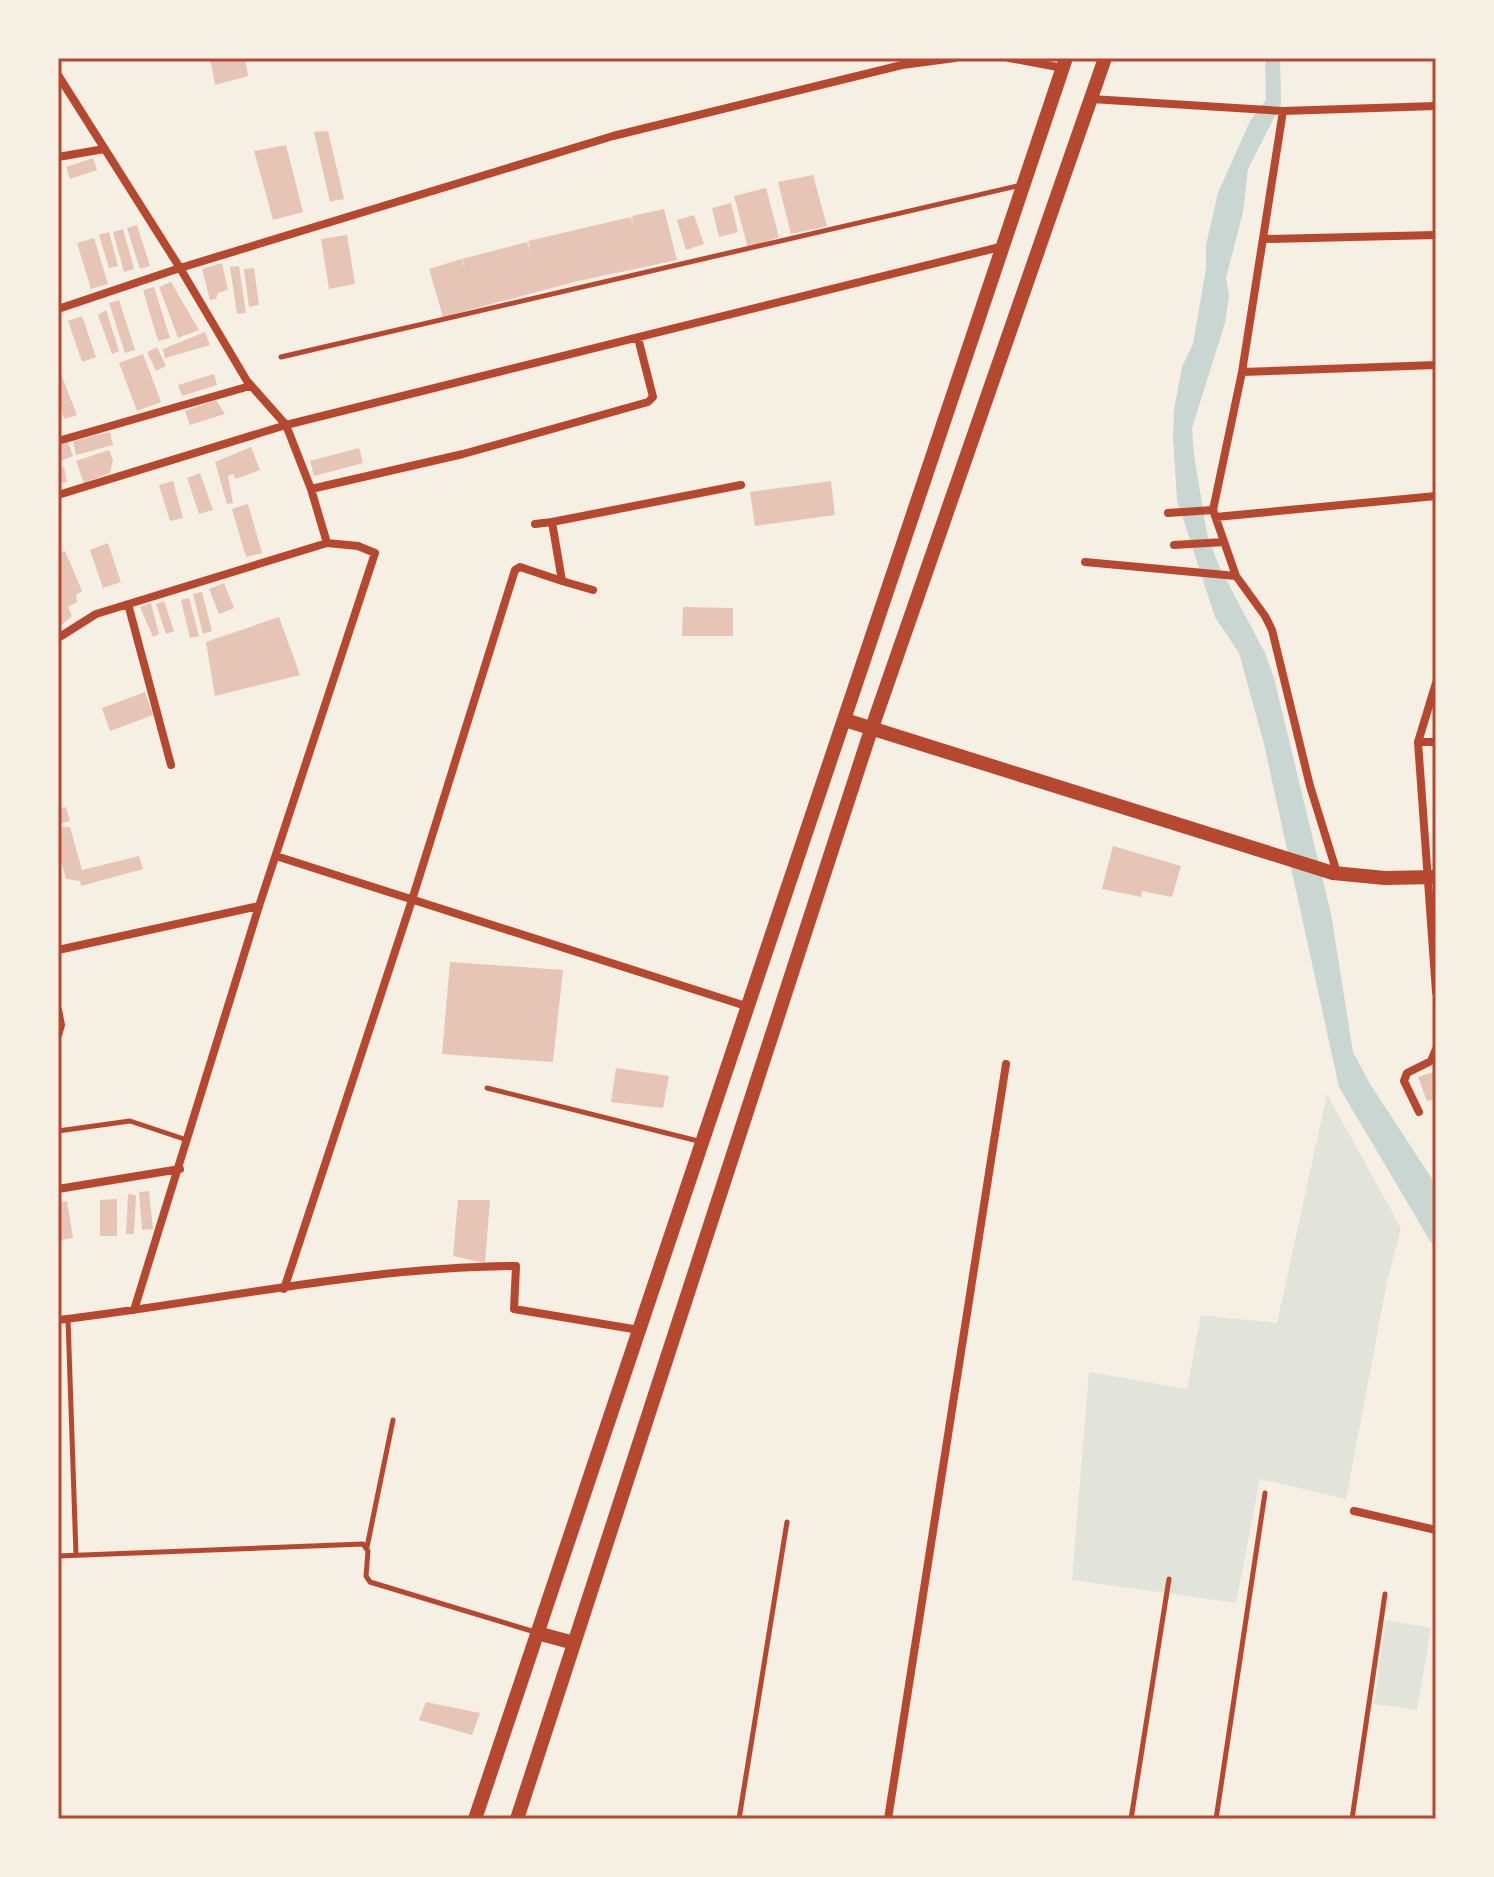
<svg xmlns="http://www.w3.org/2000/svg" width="1494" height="1877" viewBox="0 0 1494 1877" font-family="Arial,sans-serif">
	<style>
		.green { fill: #e2e4dc }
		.water { fill: #c9d6d2 }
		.building { fill: #e6c5b7 }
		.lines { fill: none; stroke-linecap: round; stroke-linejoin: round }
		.service { stroke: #b5482f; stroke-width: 5 }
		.minor { stroke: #b5482f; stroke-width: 8 }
		.tertiary { stroke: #b5482f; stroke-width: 14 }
		.secondary { stroke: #b5482f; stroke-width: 14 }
		.neatline { fill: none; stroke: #b5482f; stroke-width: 3 }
	</style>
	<rect width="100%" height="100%" fill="#f6efe4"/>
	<!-- green -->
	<path class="green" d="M1327 1094 1401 1228 1387 1282 1346 1499 1260 1479 1236 1603 1072 1580 1089 1372 1187 1389 1201 1315 1277 1323Z
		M1386 1620 1431 1628 1417 1710 1374 1704Z"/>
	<!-- water -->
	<path class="water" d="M1265 58H1280L1281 104 1248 169 1243 212 1226 278 1229 296 1225 323 1192 428 1194 455 1207 534 1219 566 1265 653 1274 678 1331 914 1353 1052 1370 1084 1436 1185V1251L1339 1087 1264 744 1239 653 1215 617 1177 500 1173 438 1174 410 1182 367 1193 344 1206 269V245L1218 193 1250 121 1266 100Z"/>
	<!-- building -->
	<path class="building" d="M210 58H245L248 76 215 85Z
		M328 131 344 199 330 202 314 132Z
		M286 145 303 212 273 220 254 151Z
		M93 158 97 170 70 179 66 167Z
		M813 175 827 226 791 234 778 182Z
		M766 188 779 237 748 248 734 196Z
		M731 203 738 232 719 237 712 208Z
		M664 209 677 260 574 282 443 317 429 269 461 259 465 268 462 259 527 242 531 254 528 241 631 217 633 226 632 216Z
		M694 215 704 244 686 250 677 220Z
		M137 225 150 266 140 269 127 228Z
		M123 229 134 269 124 272 113 232Z
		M109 232 118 266 109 268 99 235Z
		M347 235 355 284 329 289 321 239Z
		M94 238 108 284 91 289 77 243Z
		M222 263 228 290 218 293 216 299 210 300 202 269Z
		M239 266 246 313 237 314 230 267Z
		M254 268 259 305 249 307 244 269Z
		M171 282 199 330 178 338 159 287Z
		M154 287 170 338 158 341 143 290Z
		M119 300 135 350 125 353 109 303Z
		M106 310 119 351 112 354 98 315Z
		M82 316 96 357 82 362 68 321Z
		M205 332 210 345 165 358 163 349Z
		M157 347 166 366 156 371 147 352Z
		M143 354 161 402 137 411 119 363Z
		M61 374 77 415 64 419 58 403V375Z
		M214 374 217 385 182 396 178 385Z
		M216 400 225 414 190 425 185 411Z
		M110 432 113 445 76 455 73 441Z
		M68 442 73 456 58 462V446Z
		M251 447 260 470 236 479 233 474 228 476 233 503 227 504 215 462Z
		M359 448 363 463 314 476 310 461Z
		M109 450 113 460 110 473 84 483 76 461Z
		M64 467 67 482 58 484V468Z
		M200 473 213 510 199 514 187 478Z
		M173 481 183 518 170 521 159 485Z
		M831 481 835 515 755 526 750 492Z
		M248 504 262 553 246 557 232 509Z
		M108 543 121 582 103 588 90 550Z
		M65 551 82 591 76 595 77 602 68 607 72 616 59 627 58 553Z
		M224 583 234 608 219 614 209 589Z
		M202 592 212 631 203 634 193 594Z
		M189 598 199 636 190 638 181 600Z
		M164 601 174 631 166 634 156 604Z
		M151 603 159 634 153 637 140 607Z
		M683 607 733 608V636H682Z
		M279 617 300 675 215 696 206 642Z
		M145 692 153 715 110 731 102 708Z
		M66 807 70 821 58 824V809Z
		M58 827H70L82 870 139 856 143 869 81 886 80 881 66 879 58 850Z
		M1113 846 1181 866 1172 897 1142 891 1141 897 1102 889Z
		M450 962 563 970 553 1062 442 1054Z
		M616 1068 669 1076 663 1108 611 1102Z
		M1436 1071V1099L1427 1101 1418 1077Z
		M149 1191 153 1229 142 1230 139 1192Z
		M128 1194 136 1195 134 1234H126Z
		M117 1199V1236H100V1200Z
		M458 1200H490L485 1263 453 1256Z
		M67 1201 73 1238 61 1240 58 1203Z
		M426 1702 480 1713 472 1735 419 1720Z"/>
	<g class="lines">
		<!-- service -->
		<path class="service" d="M281 357 1021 185
			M487 1088 702 1142
			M58 1131 130 1121 187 1140
			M68 1319 76 1555
			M367 1547 393 1420
			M58 1556 363 1544 368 1551 366 1576 370 1582 535 1632
			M739 1819 787 1522
			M1131 1819 1169 1579
			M1216 1819 1265 1493
			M1352 1819 1385 1594"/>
		<!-- minor -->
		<path class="minor" d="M1009 58 1063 68
			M58 75 180 268 247 381 286 425 311 489 327 543
			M1091 99 1283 111 1436 106
			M58 157 104 149
			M1265 239 1436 235
			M58 309 180 268 613 136 902 65 955 58
			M1242 372 1436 365
			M58 441 250 386
			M311 489 463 454 648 402 653 397 638 338
			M58 495 286 425 1004 246
			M1168 513 1213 510
			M1216 517 1436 496
			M535 524 552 522
			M1174 545 1224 542
			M1085 562 1236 576 1213 510 1242 372 1283 111
			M1236 576 1265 616 1272 630 1310 786 1337 873
			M562 581 593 590
			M128 604 171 765
			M58 638 96 614 327 543 358 546 375 553 259 906 134 1310
			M1436 683 1418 742 1436 992
			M1418 742H1436
			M276 856 749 1007
			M58 950 259 906
			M58 1010 61 1025 58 1035
			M1419 1112 1404 1081 1407 1073 1431 1061 1436 1049
			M58 1189 180 1169
			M284 1289 412 900 515 570 520 567 562 581 552 522 741 485
			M58 1320C211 1302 362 1267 516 1266L514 1309 639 1330
			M1354 1511 1436 1530
			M888 1819 1006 1064"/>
		<!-- tertiary -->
		<path class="tertiary" d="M845 720 1333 873 1385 878 1436 877"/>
		<!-- secondary -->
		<path class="secondary" d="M537 1633 574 1643
			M475 1819 1066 58
			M517 1819 868 739 1105 58"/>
	</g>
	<!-- border -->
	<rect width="1494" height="1877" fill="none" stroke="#f6efe4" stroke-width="120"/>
	<rect x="60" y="60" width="1374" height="1757" class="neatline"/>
</svg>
